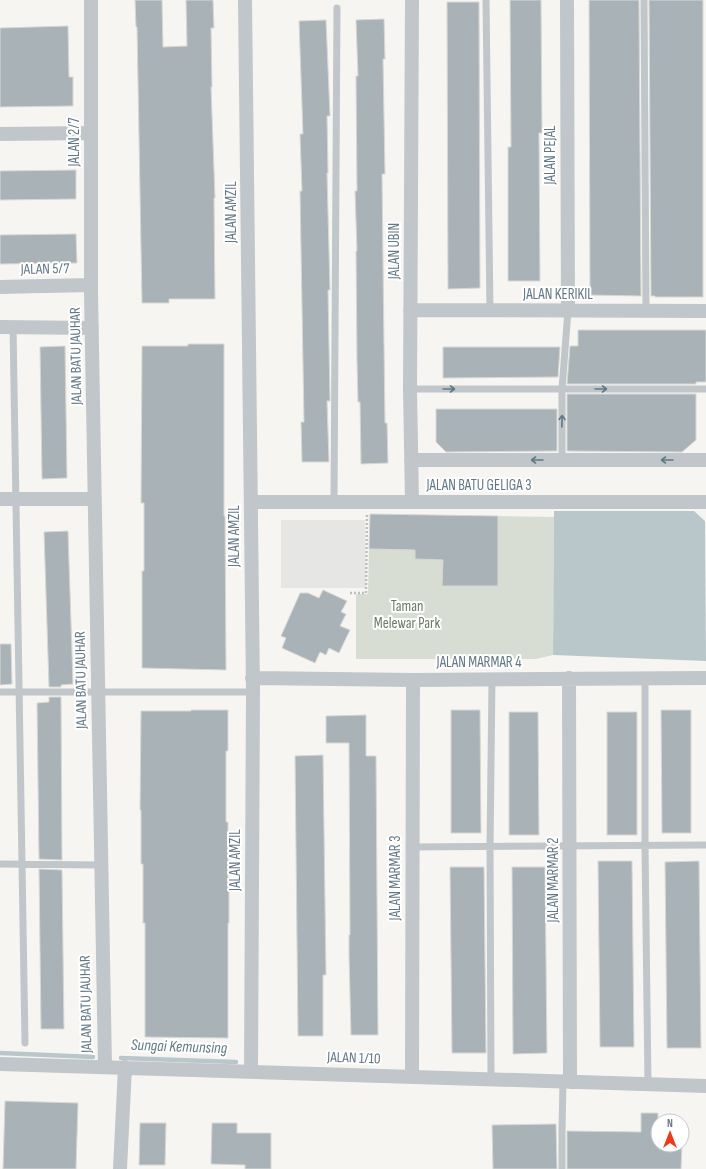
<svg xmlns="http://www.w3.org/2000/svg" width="706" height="1169" viewBox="0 0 706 1169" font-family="'Sofia Sans Condensed',sans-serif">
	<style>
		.built { fill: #e6e7e5 }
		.green { fill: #d7ddd2 }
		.water { fill: #b9c7cb }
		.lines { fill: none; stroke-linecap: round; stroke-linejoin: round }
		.stream { stroke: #b9c7cb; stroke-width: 4.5 }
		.building { fill: #a9b3b7; stroke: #d7d7d4 }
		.path { stroke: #bcbfc1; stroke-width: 2.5; stroke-dasharray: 2 2; stroke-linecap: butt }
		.service { stroke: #c0c6c9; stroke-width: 7 }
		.minor { stroke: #c0c6c9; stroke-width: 14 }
		.oneway { stroke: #637885 }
		.labels { text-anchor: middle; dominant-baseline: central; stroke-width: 4; stroke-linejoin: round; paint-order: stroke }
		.street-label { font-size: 15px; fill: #637885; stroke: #fff }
		.park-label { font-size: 15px; fill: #697b62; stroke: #fff }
		.water-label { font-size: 16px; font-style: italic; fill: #5f7b82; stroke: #fff }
	</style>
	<rect width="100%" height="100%" fill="#f6f5f2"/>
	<!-- built -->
	<path class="built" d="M281 520H365L366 588H281Z"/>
	<!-- green -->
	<path class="green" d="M498 516 554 517 553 655 536 659H356V594H368L369 549 415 550V559L443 560 442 586H497Z"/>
	<!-- water -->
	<path class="water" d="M554 511H694L705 521 706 661 553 655Z"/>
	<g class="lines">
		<!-- stream -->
		<path class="stream" d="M0 1053 93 1057
			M121 1058 236 1062"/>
	</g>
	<!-- building -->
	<path class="building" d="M135 0H162L163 47 187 46 186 0H213L214 28H211L212 87H211L215 198H214L215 299H169V303H142L137 27H136Z
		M510 0H541L542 133H539L540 281H508V147H511Z
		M589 0H639L641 296 590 295Z
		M649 0H703V297H655V296H651Z
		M447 2H479L480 288 448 289Z
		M384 19 385 59H383L385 174H382L384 345 385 423H387L388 463 361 464 360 402H358L357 362 356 251H357L355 191H357L356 76H358L356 20Z
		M326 20 330 116H327L328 173H327L330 290H328L330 401H327L329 462H302L301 422H304L300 191H302L300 134H303L299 21Z
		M68 26 69 77H73V106L0 107V28Z
		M76 170V199L0 200V171Z
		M76 234 77 263 0 264V235Z
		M578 330H706V382H696V384H567L570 346H578Z
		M188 344H224V516H225L226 670 142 668V571H144V503H141L142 346H188Z
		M65 346 67 478 42 479 40 347Z
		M443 347H560L558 377 443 378Z
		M567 394H696V440L682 452 567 451Z
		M436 409H557V451L446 452 436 442Z
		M370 514 498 516V586H442L443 560 415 559V550L369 549Z
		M68 531 73 684 61 685V687H49L44 532Z
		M323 590 347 601 341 612 346 614 340 626 350 630 339 653 329 648 326 655 320 652 315 663 282 648 286 638 281 636 300 593H308L319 598Z
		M0 644H11L12 684 0 685Z
		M49 697H61L62 860 39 859V858L37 703 49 702Z
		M191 710H228V751H226V822H228V881H229V923H228V1038L145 1037V923H143V864H141V810H140L141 711H191Z
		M451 710H480L481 833H451Z
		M661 710H691V833H662Z
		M509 712H538L539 835H509Z
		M607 712H637V835H607Z
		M366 715V756H376L378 1035H351L349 955V935H350L349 743H326V716Z
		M323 755 326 975H323V1036H298L295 756Z
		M598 861H632L634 1047H600Z
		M699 861 701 1048H667L665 862Z
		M450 867H484L486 1053H452Z
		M512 867H545L547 1053 513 1054Z
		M39 869 62 870 64 1029H41Z
		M5 1101 78 1103 76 1169H3Z
		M641 1113H658V1145H682L681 1169H567V1131L641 1132Z
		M140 1123H166L165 1165H139Z
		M212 1123H237V1133H271V1169H245V1165L211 1164Z
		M556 1124 557 1169H493L492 1125Z"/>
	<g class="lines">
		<!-- path -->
		<path class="path" d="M350 593H366L367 515"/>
		<!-- service -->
		<path class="service" d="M486 0 490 311
			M644 0 646 311
			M13 326 25 1043
			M410 389H706
			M562 460V389L568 310
			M334 502 337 8
			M645 678V845L648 1084
			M0 692H253
			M412 847 706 845
			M0 864 101 865
			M491 1079 490 847 492 679
			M562 1169V1131L563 1081"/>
		<!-- minor -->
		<path class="minor" d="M91 0V293L105 1067
			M245 0 253 692 251 1072
			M567 0 568 310
			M0 134 91 133
			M0 287 91 285
			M410 310 706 311
			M0 327 92 328
			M411 460H706
			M0 499H95
			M251 502H706
			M412 502 410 389 412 0
			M252 678 413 680 706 678
			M569 678 570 1082
			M0 1064 706 1086
			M412 1076 413 680
			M120 1169 125 1067"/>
	</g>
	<!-- one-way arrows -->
	<defs><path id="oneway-shaft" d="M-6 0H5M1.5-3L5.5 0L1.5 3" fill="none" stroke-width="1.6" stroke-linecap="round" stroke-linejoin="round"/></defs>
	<g class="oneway">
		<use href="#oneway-shaft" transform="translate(449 389)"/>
		<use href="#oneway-shaft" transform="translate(601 389)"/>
		<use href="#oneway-shaft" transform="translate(562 421) rotate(-89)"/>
		<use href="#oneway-shaft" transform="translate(537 460) rotate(-180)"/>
		<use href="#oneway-shaft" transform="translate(667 460) rotate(180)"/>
	</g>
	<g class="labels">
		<!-- street labels -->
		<g class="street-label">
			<text transform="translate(74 142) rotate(-90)">JALAN 2/7</text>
			<text transform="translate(550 155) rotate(-90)">JALAN PEJAL</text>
			<text transform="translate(231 212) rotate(-90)">JALAN AMZIL</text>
			<text transform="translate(394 251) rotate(-90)">JALAN UBIN</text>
			<text transform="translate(45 269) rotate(-1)">JALAN 5/7</text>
			<text x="558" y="294">JALAN KERIKIL</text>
			<text transform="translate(76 356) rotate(-91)">JALAN BATU JAUHAR</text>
			<text x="479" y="485">JALAN BATU GELIGA 3</text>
			<text transform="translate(234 536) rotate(-90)">JALAN AMZIL</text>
			<text x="479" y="662">JALAN MARMAR 4</text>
			<text transform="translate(81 680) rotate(-91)">JALAN BATU JAUHAR</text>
			<text transform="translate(235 860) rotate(-90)">JALAN AMZIL</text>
			<text transform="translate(395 878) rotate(-90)">JALAN MARMAR 3</text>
			<text transform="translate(553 880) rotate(-90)">JALAN MARMAR 2</text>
			<text transform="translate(86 1004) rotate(-91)">JALAN BATU JAUHAR</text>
			<text transform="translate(354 1058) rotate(2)">JALAN 1/10</text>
		</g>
		<!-- park labels -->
		<g class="park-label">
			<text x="407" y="606">Taman<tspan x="407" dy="17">Melewar Park</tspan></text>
		</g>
		<!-- water labels -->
		<g class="water-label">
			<text transform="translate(179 1047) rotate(2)">Sungai Kemunsing</text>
		</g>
	</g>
	<!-- north arrow -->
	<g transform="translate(670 1133)"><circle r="19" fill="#ffffff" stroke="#c1c9ce"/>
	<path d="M0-3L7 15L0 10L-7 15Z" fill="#ed3a1b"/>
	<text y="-6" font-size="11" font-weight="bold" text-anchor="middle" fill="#637885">N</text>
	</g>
</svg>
